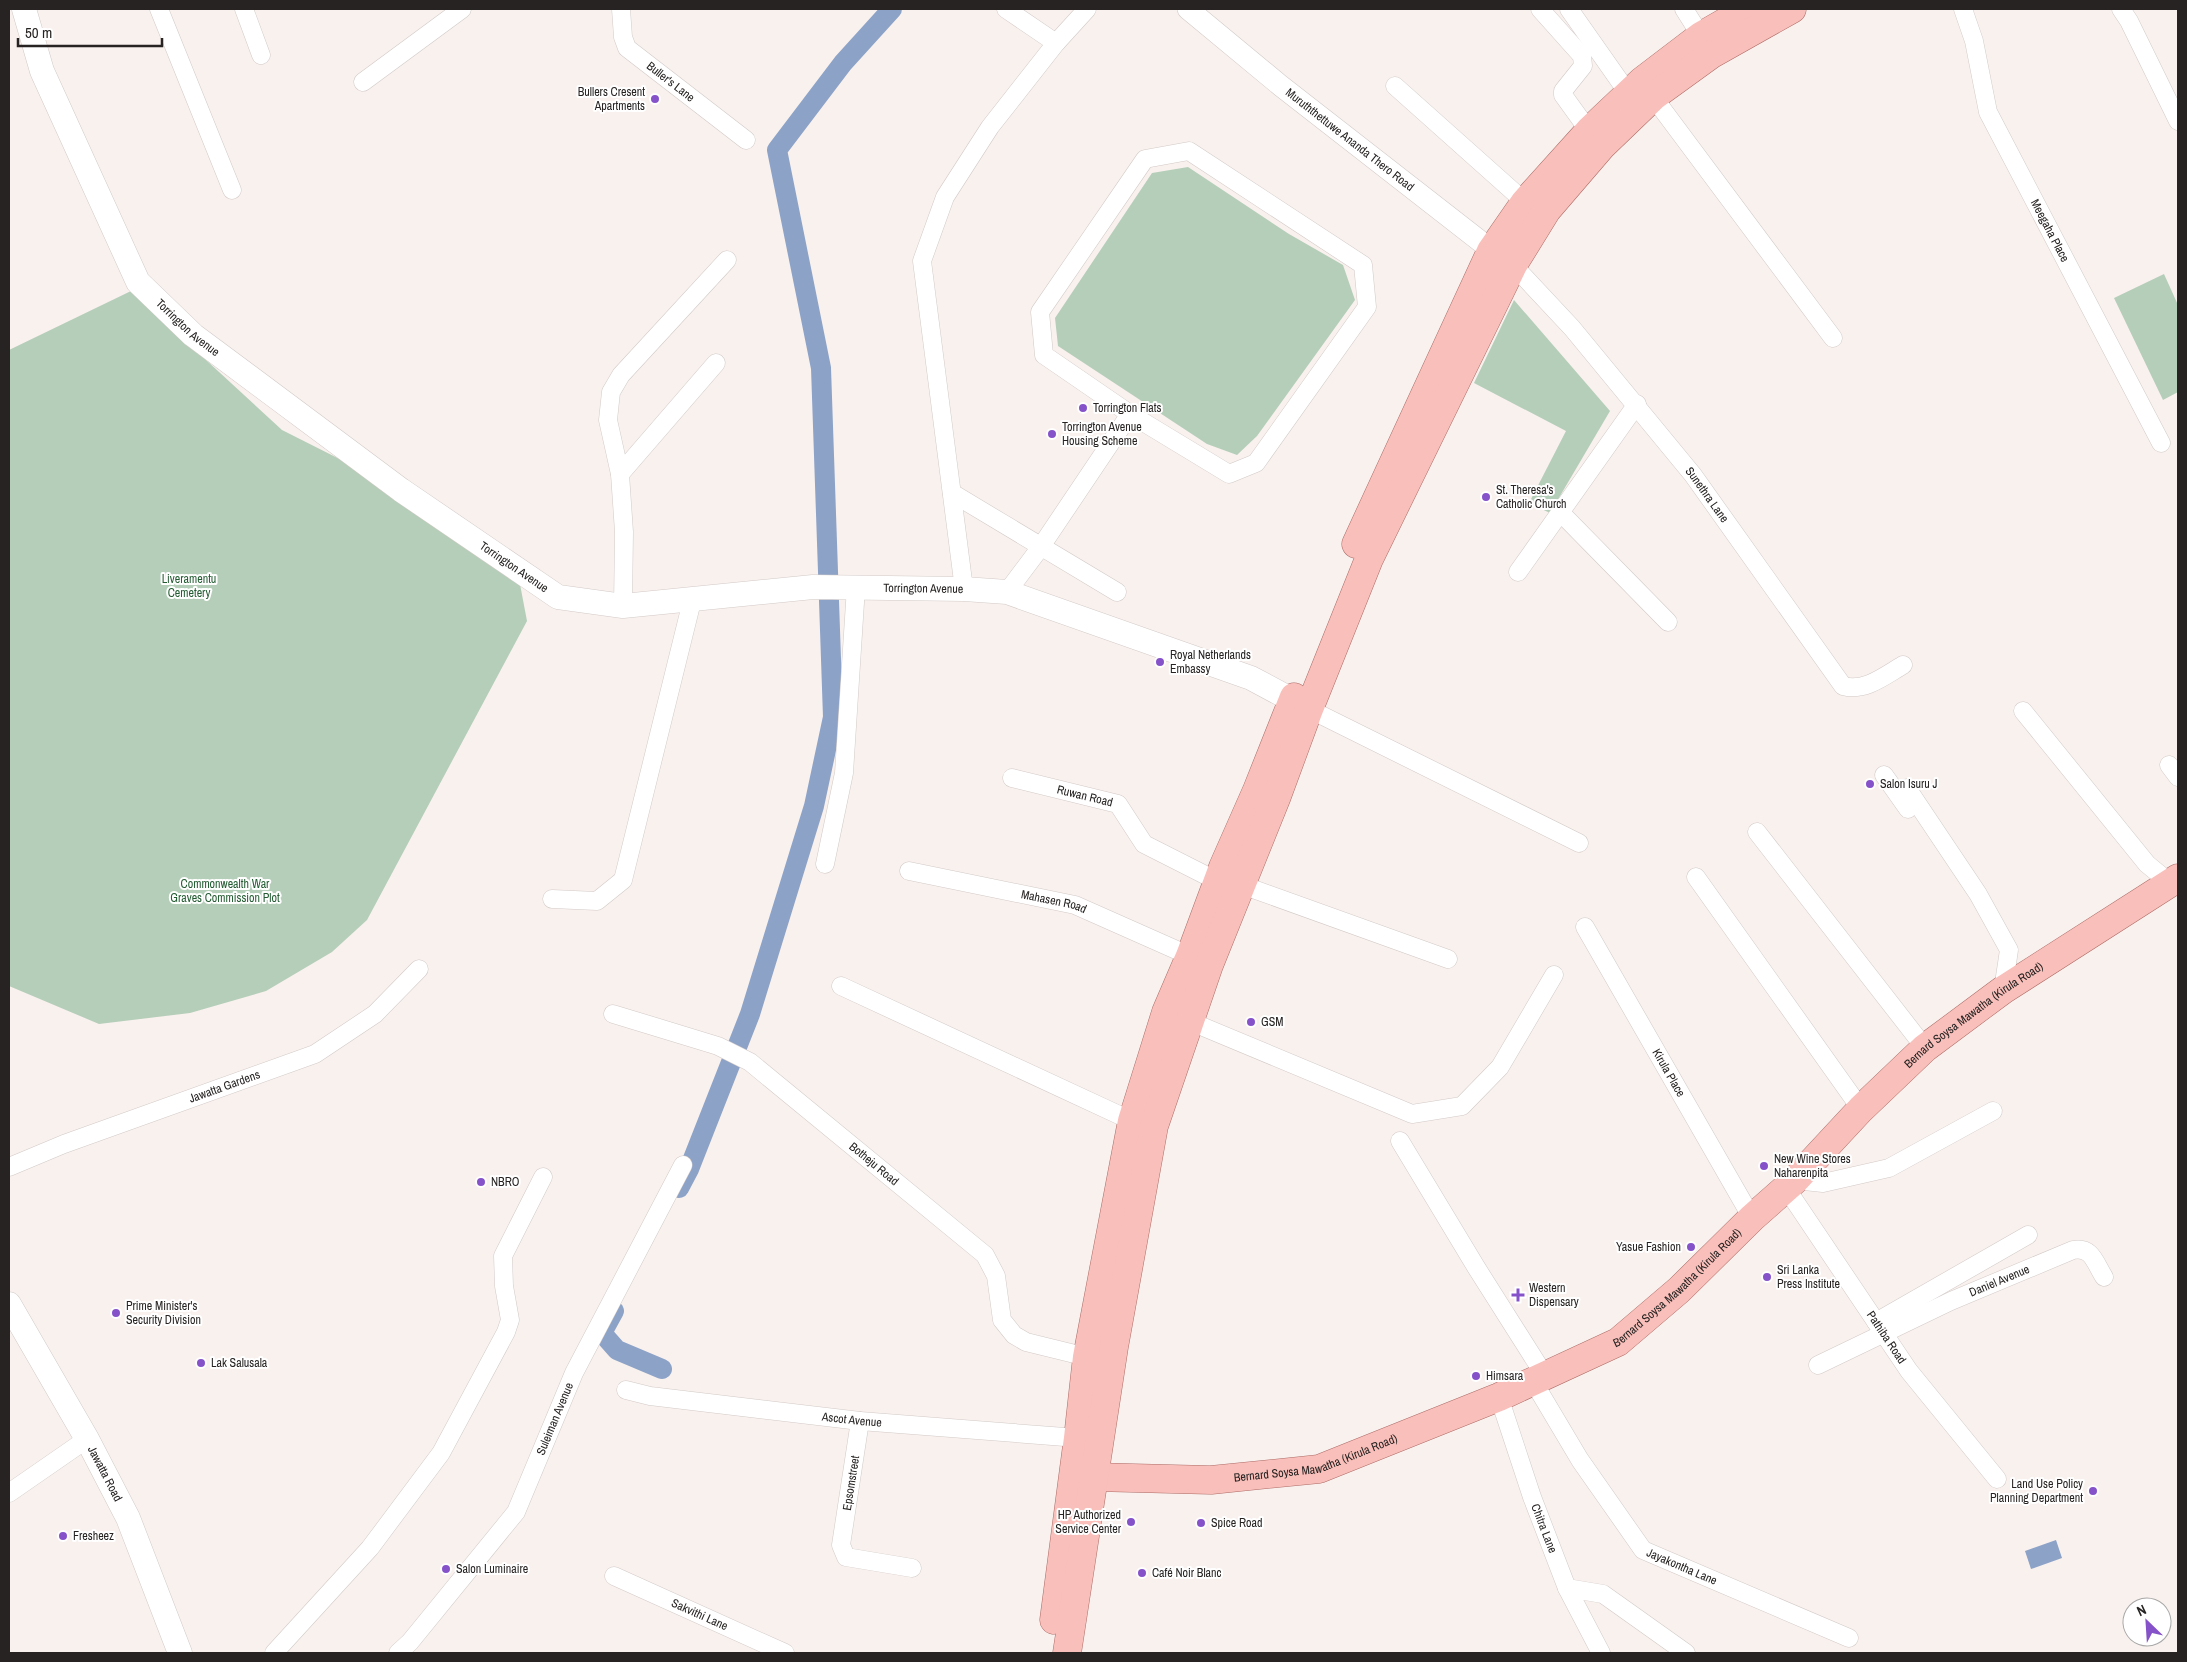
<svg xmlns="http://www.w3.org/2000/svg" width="2187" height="1662" viewBox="0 0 2187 1662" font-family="'Archivo Narrow',sans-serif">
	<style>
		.green { fill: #b5ceb9 }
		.water { fill: #8ca2c7 }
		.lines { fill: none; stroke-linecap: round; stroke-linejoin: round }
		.canal { stroke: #8ca2c7; stroke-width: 20 }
		.minor-casing { stroke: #d2cac7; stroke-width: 19 }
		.tertiary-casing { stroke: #d2cac7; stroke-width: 22 }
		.secondary-casing { stroke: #d2cac7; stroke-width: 25 }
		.primary-casing { stroke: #ad6c67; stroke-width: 29 }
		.minor { stroke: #fff; stroke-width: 18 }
		.tertiary { stroke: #fff; stroke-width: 21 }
		.secondary { stroke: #fff; stroke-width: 24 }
		.primary { stroke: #f9bfba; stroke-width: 28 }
		.poi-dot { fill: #8552ca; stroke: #fff; stroke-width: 2 }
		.labels { text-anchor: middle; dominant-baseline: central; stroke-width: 4; stroke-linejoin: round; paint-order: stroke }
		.street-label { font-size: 12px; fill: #262322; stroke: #fff }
		.poi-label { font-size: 12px; fill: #262322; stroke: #fff; text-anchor: start }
		.park-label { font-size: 12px; fill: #235b32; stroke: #fff }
	</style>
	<rect width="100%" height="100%" fill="#f9f1ee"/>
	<!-- green -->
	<path class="green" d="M1188 167 1289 234 1343 265 1355 300 1257 436 1237 455 1207 444 1058 346 1055 318 1152 173Z
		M2164 274 2178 305V392L2163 400 2114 298Z
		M131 291 282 430 401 490 440 531 519 579 527 621 367 920 332 952 266 991 190 1013 99 1024 9 986V350Z
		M1514 300 1610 411 1550 513 1529 503 1566 431 1474 383Z"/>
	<!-- water -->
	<path class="water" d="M2056 1540 2062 1558 2031 1569 2025 1551Z"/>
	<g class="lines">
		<!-- canal -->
		<path class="canal" d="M679 1188 689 1169 750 1014 814 806 833 717 821 368 777 150 843 63 892 9
			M614 1311 602 1333 617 1350 662 1369"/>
		<defs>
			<g id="minor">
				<path d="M159 9 232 190"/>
				<path d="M244 9 261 55"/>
				<path id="s1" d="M621 9 623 37 627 48 746 140"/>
				<path d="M1006 9 1056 43"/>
				<path d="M1540 9 1582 56 1583 66 1563 91V95L1589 131"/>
				<path d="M1569 9 1628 93"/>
				<path d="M1684 9 1706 44"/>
				<path id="s2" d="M1963 9 1974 41 1988 112 2161 443"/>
				<path d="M2121 9 2129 21 2178 121"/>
				<path d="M363 82 462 9"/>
				<path d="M1395 86 1525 202"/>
				<path d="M1648 90 1833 338"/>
				<path d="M1189 151 1363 265 1367 307 1256 463 1229 474 1130 414 1044 355 1040 312 1145 159Z"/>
				<path id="s3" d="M1513 265 1572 328 1693 475 1843 686C1865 692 1884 676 1903 665"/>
				<path d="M620 474 716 363"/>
				<path d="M952 493 1117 592"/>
				<path d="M1560 512 1668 622"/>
				<path d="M1518 572 1637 404"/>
				<path d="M964 589 922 261 945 197 990 127 1056 43 1087 9"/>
				<path d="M1007 592 1040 548 1130 414"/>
				<path d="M623 606 624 532 620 474 608 420 611 392 621 375 727 260"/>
				<path d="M1309 709 1579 843"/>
				<path d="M2023 711 2147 864 2170 883"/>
				<path d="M2169 765 2178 777"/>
				<path d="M1884 775 1908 809"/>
				<path id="s4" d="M1012 778 1118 804 1144 844 1217 881"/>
				<path d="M1907 788 1978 894 2009 950 2003 990"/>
				<path d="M1757 832 1925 1048"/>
				<path d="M825 864 844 773 856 587"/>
				<path id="s5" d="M909 871 1075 905 1190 956"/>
				<path d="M1696 877 1861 1109"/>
				<path d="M1242 885 1448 959"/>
				<path d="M552 899 597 901 623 880 692 601"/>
				<path id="s6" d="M1585 927 1752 1218"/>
				<path d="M841 986 1132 1121"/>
				<path id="s7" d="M613 1014 718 1046 750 1062 985 1255 996 1276 1002 1320 1014 1335 1026 1342 1087 1357"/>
				<path d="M1189 1021 1412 1114 1462 1106 1500 1067 1554 975"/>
				<path d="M1400 1141 1476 1267 1545 1376"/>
				<path id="s8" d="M9 1167 64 1144 315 1054 375 1014 419 969"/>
				<path d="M1795 1180 1823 1183 1889 1168 1993 1111"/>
				<path id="s9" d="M1786 1188 1909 1371 1997 1479"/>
				<path d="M1876 1322 2028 1235"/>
				<path id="s10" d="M1818 1365 1951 1301 2073 1250C2092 1246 2095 1263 2104 1277"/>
				<path id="s11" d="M1533 1381 1580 1460 1643 1550 1849 1638"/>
				<path id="s12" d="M626 1390 650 1396 860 1421 1078 1438"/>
				<path id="s13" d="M1499 1397 1532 1497 1567 1588 1601 1653"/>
				<path d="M860 1421 841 1545 846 1557 912 1568"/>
				<path d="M9 1493 87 1439"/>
				<path id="s14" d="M614 1576 785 1653"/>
				<path d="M1567 1588 1603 1594 1686 1653"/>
				<path d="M274 1653 370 1548 441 1453 506 1332 510 1320 504 1286 503 1256 543 1177"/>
				<path id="s15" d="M398 1653 410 1642 516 1512 574 1373 683 1165"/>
			</g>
			<g id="tertiary">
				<path id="s16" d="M1188 9 1281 86 1503 259"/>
			</g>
			<g id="secondary">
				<path id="s17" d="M24 9 42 71 138 282 193 335 401 490 558 597 623 606 813 587 964 589 1007 592 1251 678 1309 709"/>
				<path id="s18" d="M9 1304 87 1439 128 1518 180 1653"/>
			</g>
			<g id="primary">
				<path d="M1356 544 1491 251 1525 202 1589 131 1642 81 1701 36 1748 9"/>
				<path id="s19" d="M1077 1474 1093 1477 1211 1480 1319 1469 1499 1397 1618 1342 1679 1290 1752 1218 1795 1180 1861 1109 1925 1048 2003 990 2178 878"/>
				<path d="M1054 1620 1078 1438 1087 1357 1132 1121 1166 1012 1190 956 1223 867 1257 790 1294 697"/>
				<path d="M1067 1653 1114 1347 1154 1126 1209 965 1277 796 1309 709 1369 559 1513 265 1547 210 1602 146 1654 96 1712 54 1792 9"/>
			</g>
		</defs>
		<!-- minor casing -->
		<use href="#minor" class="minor-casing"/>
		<!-- tertiary casing -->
		<use href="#tertiary" class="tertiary-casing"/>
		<!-- secondary casing -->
		<use href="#secondary" class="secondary-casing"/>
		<!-- primary casing -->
		<use href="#primary" class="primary-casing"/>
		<!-- minor -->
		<use href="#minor" class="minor"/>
		<!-- tertiary -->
		<use href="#tertiary" class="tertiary"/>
		<!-- secondary -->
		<use href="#secondary" class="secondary"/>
		<!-- primary -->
		<use href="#primary" class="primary"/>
	</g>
	<!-- markers -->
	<g class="poi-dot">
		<circle cx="655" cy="99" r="5"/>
		<circle cx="1083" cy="408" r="5"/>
		<circle cx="1052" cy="434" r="5"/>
		<circle cx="1486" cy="497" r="5"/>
		<circle cx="1160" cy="662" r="5"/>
		<circle cx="1870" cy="784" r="5"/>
		<circle cx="1251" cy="1022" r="5"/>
		<circle cx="1764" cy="1166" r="5"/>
		<circle cx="481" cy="1182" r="5"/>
		<circle cx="1691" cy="1247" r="5"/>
		<circle cx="1767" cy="1277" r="5"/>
		<path d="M1515.5 1287.5h5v5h5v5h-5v5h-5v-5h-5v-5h5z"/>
		<circle cx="116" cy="1313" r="5"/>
		<circle cx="201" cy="1363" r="5"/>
		<circle cx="1476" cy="1376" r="5"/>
		<circle cx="2093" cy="1491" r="5"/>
		<circle cx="1131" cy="1522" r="5"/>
		<circle cx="1201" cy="1523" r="5"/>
		<circle cx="63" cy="1536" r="5"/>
		<circle cx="446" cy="1569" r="5"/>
		<circle cx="1142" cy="1573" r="5"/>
	</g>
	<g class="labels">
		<!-- street labels -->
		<g class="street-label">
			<text stroke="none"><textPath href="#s1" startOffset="95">Buller's Lane</textPath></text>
			<text stroke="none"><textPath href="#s16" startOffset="208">Muruththettuwe Ananda Thero Road</textPath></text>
			<text stroke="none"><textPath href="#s2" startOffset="240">Meegaha Place</textPath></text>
			<text stroke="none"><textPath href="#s17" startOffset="364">Torrington Avenue</textPath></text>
			<text stroke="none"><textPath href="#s3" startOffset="301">Sunethra Lane</textPath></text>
			<text stroke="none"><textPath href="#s17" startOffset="769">Torrington Avenue</textPath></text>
			<text stroke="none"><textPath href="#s17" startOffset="1189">Torrington Avenue</textPath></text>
			<text stroke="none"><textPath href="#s4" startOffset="75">Ruwan Road</textPath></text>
			<text stroke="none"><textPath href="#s5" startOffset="148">Mahasen Road</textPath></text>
			<text stroke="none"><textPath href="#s19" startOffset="1052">Bernard Soysa Mawatha (Kirula Road)</textPath></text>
			<text stroke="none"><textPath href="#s6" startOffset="168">Kirula Place</textPath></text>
			<text stroke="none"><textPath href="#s8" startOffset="230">Jawatta Gardens</textPath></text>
			<text stroke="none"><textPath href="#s7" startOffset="306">Botheju Road</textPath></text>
			<text stroke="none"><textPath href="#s10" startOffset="200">Daniel Avenue</textPath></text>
			<text stroke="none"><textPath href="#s19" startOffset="648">Bernard Soysa Mawatha (Kirula Road)</textPath></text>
			<text stroke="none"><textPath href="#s9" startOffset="180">Pathiba Road</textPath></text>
			<text stroke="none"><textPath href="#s15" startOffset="285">Suleiman Avenue</textPath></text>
			<text stroke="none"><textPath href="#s12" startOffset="228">Ascot Avenue</textPath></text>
			<text stroke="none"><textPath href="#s19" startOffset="242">Bernard Soysa Mawatha (Kirula Road)</textPath></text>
			<text stroke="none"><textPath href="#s18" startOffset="195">Jawatta Road</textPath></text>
			<text transform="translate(851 1483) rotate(-81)">Epsomstreet</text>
			<text stroke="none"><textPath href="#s13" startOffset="139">Chitra Lane</textPath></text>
			<text stroke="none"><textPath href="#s11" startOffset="244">Jayakontha Lane</textPath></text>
			<text stroke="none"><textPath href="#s14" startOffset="94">Sakvithi Lane</textPath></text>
		</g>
		<!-- poi labels -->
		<g class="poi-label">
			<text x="645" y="92" text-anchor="end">Bullers Cresent<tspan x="645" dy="14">Apartments</tspan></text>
			<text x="1093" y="408">Torrington Flats</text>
			<text x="1062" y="427">Torrington Avenue<tspan x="1062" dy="14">Housing Scheme</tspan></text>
			<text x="1496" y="490">St. Theresa's<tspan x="1496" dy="14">Catholic Church</tspan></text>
			<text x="1170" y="655">Royal Netherlands<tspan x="1170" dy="14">Embassy</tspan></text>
			<text x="1880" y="784">Salon Isuru J</text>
			<text x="1261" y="1022">GSM</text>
			<text x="1774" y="1159">New Wine Stores<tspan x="1774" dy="14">Naharenpita</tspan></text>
			<text x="491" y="1182">NBRO</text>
			<text x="1681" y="1247" text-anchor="end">Yasue Fashion</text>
			<text x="1777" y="1270">Sri Lanka<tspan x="1777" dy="14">Press Institute</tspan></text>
			<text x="1529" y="1288">Western<tspan x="1529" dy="14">Dispensary</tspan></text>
			<text x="126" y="1306">Prime Minister's<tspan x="126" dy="14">Security Division</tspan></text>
			<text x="211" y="1363">Lak Salusala</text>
			<text x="1486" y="1376">Himsara</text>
			<text x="2083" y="1484" text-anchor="end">Land Use Policy<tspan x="2083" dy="14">Planning Department</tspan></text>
			<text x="1121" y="1515" text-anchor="end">HP Authorized<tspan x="1121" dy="14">Service Center</tspan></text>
			<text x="1211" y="1523">Spice Road</text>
			<text x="73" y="1536">Fresheez</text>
			<text x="456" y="1569">Salon Luminaire</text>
			<text x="1152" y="1573">Café Noir Blanc</text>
		</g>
		<!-- park labels -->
		<g class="park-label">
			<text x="189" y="579">Liveramentu<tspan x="189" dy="14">Cemetery</tspan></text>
			<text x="225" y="884">Commonwealth War<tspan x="225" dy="14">Graves Commission Plot</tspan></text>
		</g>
	</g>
	<!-- border -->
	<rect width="2187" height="1662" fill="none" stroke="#262322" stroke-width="20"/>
	<!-- north arrow -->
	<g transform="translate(2147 1622) rotate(335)"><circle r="24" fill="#ffffff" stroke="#a8a7a7"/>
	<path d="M0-4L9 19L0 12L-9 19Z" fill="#8552ca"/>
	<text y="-8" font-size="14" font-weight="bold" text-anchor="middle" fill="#262322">N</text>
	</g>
	<!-- scale -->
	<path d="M18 38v8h144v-8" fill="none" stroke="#262322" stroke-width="2.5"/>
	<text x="25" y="38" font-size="15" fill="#262322" stroke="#ffffff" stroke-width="4" paint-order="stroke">50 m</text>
</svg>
